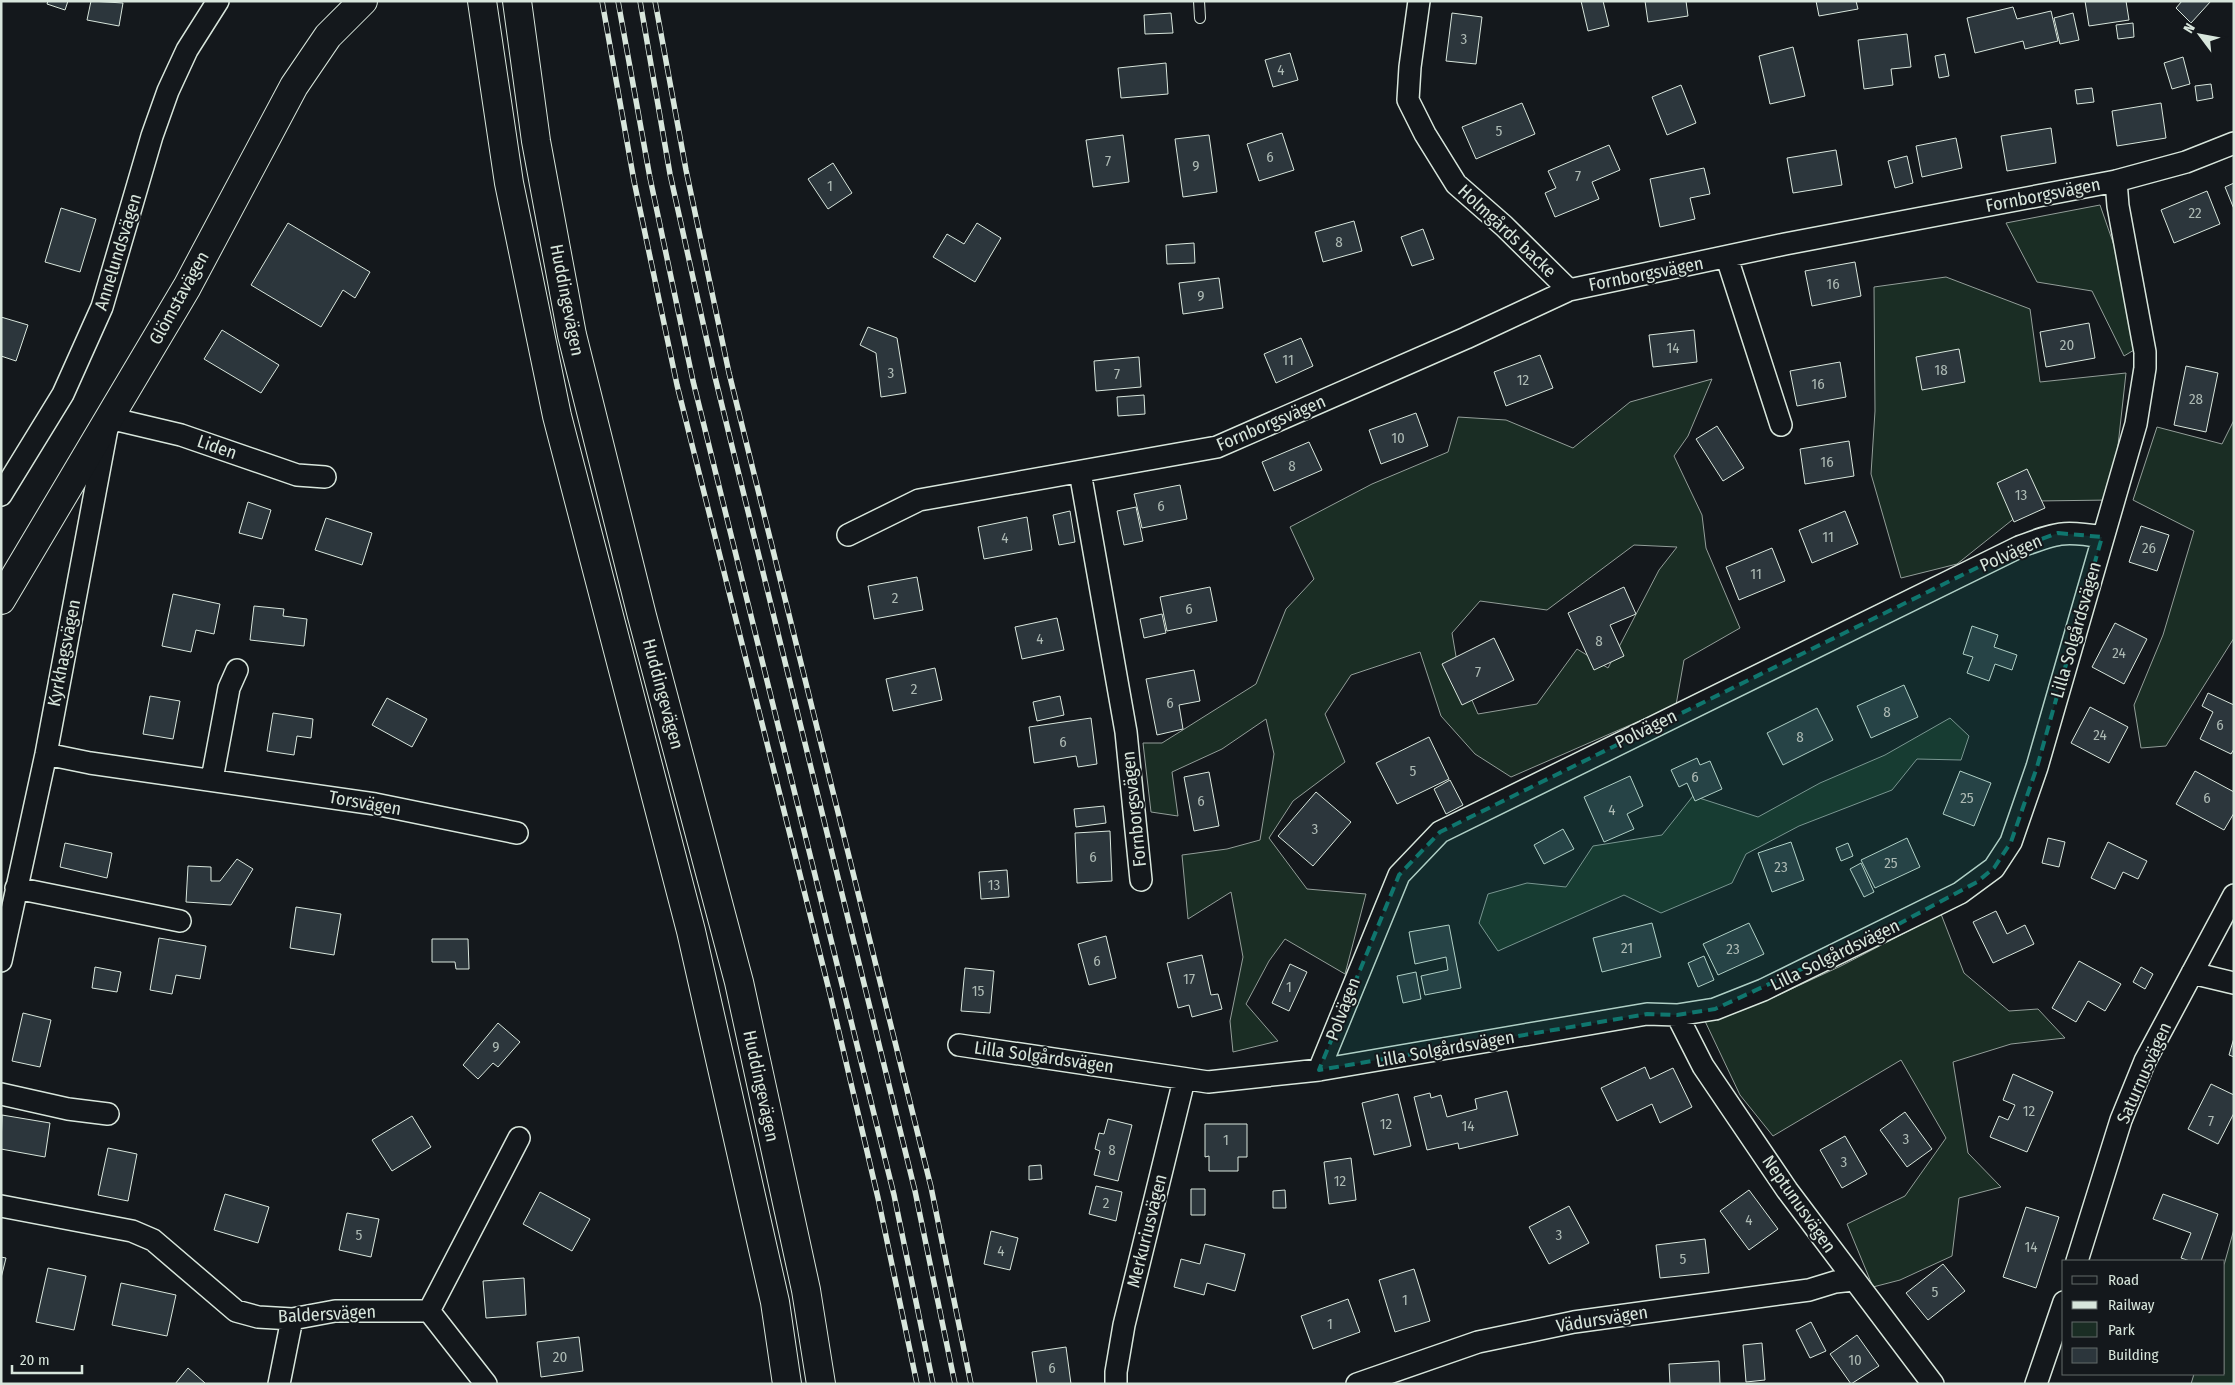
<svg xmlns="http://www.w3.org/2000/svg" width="2235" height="1385" viewBox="0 0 2235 1385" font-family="'Fira Sans Condensed',sans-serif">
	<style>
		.green { fill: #1a2d24; stroke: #939e99; fill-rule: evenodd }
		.building { fill: #2c363c; stroke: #d8e6dc }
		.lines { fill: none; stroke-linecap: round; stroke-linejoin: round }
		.service-casing { stroke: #d8e6dc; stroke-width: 12 }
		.minor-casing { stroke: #d8e6dc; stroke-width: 24 }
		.secondary-casing { stroke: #d8e6dc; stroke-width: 30 }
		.primary-casing { stroke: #d8e6dc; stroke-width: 30 }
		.service { stroke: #14181c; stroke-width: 10 }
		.minor { stroke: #14181c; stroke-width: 21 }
		.secondary { stroke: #14181c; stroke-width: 28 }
		.primary { stroke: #14181c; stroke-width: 28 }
		.rail-casing { stroke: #d8e6dc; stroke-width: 5.5 }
		.rail { stroke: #14181c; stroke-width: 4; stroke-dasharray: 11; stroke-linecap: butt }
		.marked { fill: #0f766e; fill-opacity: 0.2; stroke: #0f766e; stroke-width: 4; stroke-dasharray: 10 6; stroke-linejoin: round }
		.labels { text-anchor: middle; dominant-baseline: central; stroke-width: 4; stroke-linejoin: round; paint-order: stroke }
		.number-label { font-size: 15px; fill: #adbab4 }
		.street-label { font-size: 18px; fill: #d8e6dc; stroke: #14181c }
	</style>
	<rect width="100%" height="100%" fill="#14181c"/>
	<!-- green -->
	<path class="green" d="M2100 205 2124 274 2144 344 2124 356 2092 291 2037 282 2006 223Z
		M1946 277 2030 309 2040 382 2126 373 2112 500 2036 501 1957 564 1901 578 1871 474 1875 411 1874 287Z
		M1712 379 1688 436 1674 456 1702 515 1706 548 1740 628 1684 660 1676 705 1511 777 1475 754 1441 716 1420 652 1351 675 1325 714 1345 762 1293 801 1269 838 1307 889 1366 894 1345 974 1285 939 1269 961 1246 1004 1278 1041 1233 1052 1230 1021 1243 957 1231 892 1188 919 1182 855 1227 849 1260 840 1274 754 1266 719 1222 749 1172 772 1178 816 1151 812 1143 743H1162L1256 684 1286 609 1314 579 1290 527 1372 484 1448 452 1458 417 1506 420 1573 448 1630 402ZM1634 545 1677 547 1659 570 1608 668 1577 649 1537 704 1478 714 1458 668 1452 633 1480 601 1547 610Z
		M2234 420V638L2166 746 2141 748 2134 705 2163 635 2194 531 2133 500 2157 427 2222 444Z
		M1950 718 1969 736 1961 760 1917 759 1892 790 1799 826 1746 854 1732 883 1661 913 1624 895 1498 951 1479 923 1488 894 1527 883 1566 887 1593 846 1662 835 1693 796 1758 817 1820 783 1885 755Z
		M1941 914 1964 973 2009 1011 2038 1009 2065 1038 2011 1044 1953 1062 1968 1153 2001 1187 1959 1198 1952 1256 1900 1280 1873 1287 1847 1224 1905 1196 1946 1138 1901 1060 1773 1136 1740 1095 1704 1019 1774 997 1841 966Z
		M2234 1229V1384H2191L2194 1374H2224V1265Z"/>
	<!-- building -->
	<path class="building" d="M48 1H68L65 10 47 4Z
		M91 1 123 3 119 26 87 20Z
		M1581 1H1603L1609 26 1588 31Z
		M1645 1H1686L1688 16 1648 22Z
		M1816 1H1856L1858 9 1819 16Z
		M2085 1H2126L2129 20 2089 26Z
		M2182 1H2211L2191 23 2176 8Z
		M2013 7 2017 19 2051 11 2058 41 2025 49 2023 41 1975 53 1967 18Z
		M1171 13 1173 33 1145 34 1144 15Z
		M1452 13 1482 17 1476 64 1446 61Z
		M2073 13 2079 40 2060 44 2054 18Z
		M2133 23 2134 37 2118 39 2116 25Z
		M1907 34 1911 67 1891 69 1893 85 1864 89 1858 40Z
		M1793 47 1805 96 1770 104 1759 56Z
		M1290 53 1298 80 1273 87 1265 60Z
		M1945 54 1949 76 1939 78 1935 56Z
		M2183 57 2190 84 2172 89 2164 63Z
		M1166 63 1168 94 1121 98 1118 68Z
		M2211 84 2213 98 2197 101 2195 86Z
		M1681 85 1696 123 1667 135 1652 97Z
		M2092 88 2094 102 2077 104 2075 90Z
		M1522 103 1535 134 1476 159 1462 127Z
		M2161 103 2166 138 2117 146 2112 111Z
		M2051 128 2056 163 2007 171 2001 136Z
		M1282 133 1294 170 1259 181 1247 144Z
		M1123 135 1129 182 1093 187 1086 140Z
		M1209 135 1217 192 1183 197 1175 139Z
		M1956 138 1962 168 1922 177 1916 146Z
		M1609 145 1620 170 1592 182 1599 199 1555 217 1545 193 1556 188 1548 171Z
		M1836 150 1842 185 1793 193 1787 158Z
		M1907 156 1913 183 1895 188 1888 161Z
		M833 163 852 193 828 209 808 179Z
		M1704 168 1710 194 1690 198 1695 219 1660 227 1650 179Z
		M2234 183V209L2225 187Z
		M2207 191 2220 224 2174 243 2161 210Z
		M61 208 96 219 80 272 45 262Z
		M1354 221 1362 251 1323 262 1315 232Z
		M288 223 370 272 355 298 343 290 321 327 251 285Z
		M977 223 1001 238 975 282 933 257 947 234 964 244Z
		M1423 229 1434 259 1412 266 1401 237Z
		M1194 243 1195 263 1167 264 1166 245Z
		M1855 262 1861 296 1812 306 1805 271Z
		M1219 278 1223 308 1183 314 1179 283Z
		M1 317 28 325 16 361 1 356Z
		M2089 323 2095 358 2046 367 2040 332Z
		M868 327 897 338 906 393 881 397 876 353 860 345Z
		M222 330 279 365 261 393 204 359Z
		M1694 330 1697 362 1653 367 1649 335Z
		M1301 338 1313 366 1276 383 1264 354Z
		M1959 349 1965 382 1922 390 1916 357Z
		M1540 355 1553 388 1506 406 1494 372Z
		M1139 357 1141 387 1096 391 1094 361Z
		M1840 362 1846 397 1797 406 1790 371Z
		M2186 366 2218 373 2206 432 2174 425Z
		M1144 395 1145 414 1118 416 1117 397Z
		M1416 413 1428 446 1381 464 1369 430Z
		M1717 426 1744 468 1723 481 1696 439Z
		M1849 441 1854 476 1805 484 1800 449Z
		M1309 442 1322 470 1274 491 1262 462Z
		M2027 469 2045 508 2014 522 1997 483Z
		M1180 485 1187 519 1142 528 1134 494Z
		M248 502 271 510 262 539 239 533Z
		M1136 507 1143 541 1124 545 1117 511Z
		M1070 511 1075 542 1059 545 1053 515Z
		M1845 511 1858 544 1812 563 1799 530Z
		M1027 517 1032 550 984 559 978 527Z
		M326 518 372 533 362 565 315 550Z
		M2141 526 2169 535 2157 571 2129 562Z
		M1772 548 1785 581 1739 600 1726 567Z
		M917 577 923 610 874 619 868 586Z
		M1210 587 1217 621 1167 631 1160 597Z
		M1624 587 1636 614 1610 625 1624 656 1594 670 1568 613Z
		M173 594 220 604 214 634 196 630 191 652 162 646Z
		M254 606 284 609 283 616 307 619 304 646 250 640Z
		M1162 614 1166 633 1144 638 1140 619Z
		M1057 618 1064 650 1022 659 1015 627Z
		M2115 623 2147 639 2124 684 2092 667Z
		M1972 626 1998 635 1994 647 2017 655 2012 670 1995 664 1989 681 1967 673 1973 657 1963 654Z
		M1494 638 1514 680 1462 705 1442 664Z
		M935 668 942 700 893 711 886 679Z
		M1194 670 1200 701 1179 705 1183 729 1157 735 1146 679Z
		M1904 685 1918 717 1871 738 1857 706Z
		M2208 693 2234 705V749L2231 754 2200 739 2213 712 2202 706Z
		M150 696 180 701 173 739 143 734Z
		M1060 696 1064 715 1037 721 1033 702Z
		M387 698 427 719 412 747 372 725Z
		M2090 707 2128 727 2109 763 2071 743Z
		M1817 708 1833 740 1783 765 1767 733Z
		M273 713 313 719 311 738 297 736 294 755 267 751Z
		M1091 718 1097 764 1078 767 1076 756 1034 763 1029 727Z
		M1429 737 1449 779 1397 804 1376 763Z
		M1697 758 1700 765 1710 761 1722 789 1695 801 1687 783 1679 787 1671 770Z
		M1960 771 1991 783 1974 826 1943 814Z
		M2195 771 2234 792V813L2224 830 2176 804Z
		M1209 772 1219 826 1194 831 1184 777Z
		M1630 776 1643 806 1627 814 1634 829 1604 842 1584 797Z
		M1450 780 1463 805 1446 814 1434 789Z
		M1316 792 1351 822 1313 866 1278 836Z
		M1104 806 1106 823 1076 827 1074 809Z
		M1563 829 1574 849 1544 864 1534 845Z
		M1110 831 1112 881 1077 883 1075 833Z
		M1907 838 1920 867 1875 888 1861 860Z
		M2048 838 2065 842 2059 867 2042 863Z
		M1791 842 1804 880 1772 892 1758 853Z
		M2108 842 2147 861 2138 879 2123 872 2115 889 2091 878Z
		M65 843 112 853 107 878 60 867Z
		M1848 843 1853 856 1841 861 1836 848Z
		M237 859 253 869 231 905 186 902 188 866 211 867V881H220Z
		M1861 863 1874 892 1864 897 1850 869Z
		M1007 870 1009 897 981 899 979 872Z
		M296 907 341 914 334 955 290 948Z
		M1996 911 2007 934 2025 925 2034 944 1993 963 1973 922Z
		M1652 923 1661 957 1602 972 1593 938Z
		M1749 923 1764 954 1718 975 1703 944Z
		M1449 925 1461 988 1425 995 1421 976 1448 970 1446 957 1415 964 1409 932Z
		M1106 936 1116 978 1089 985 1078 944Z
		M159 938 206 946 200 979 176 975 172 994 150 990Z
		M432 939H468L469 969H456L455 962H432Z
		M1202 955 1211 995 1218 994 1222 1009 1192 1017 1189 1005 1178 1008 1167 963Z
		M1704 956 1714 980 1698 987 1688 963Z
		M2079 961 2121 984 2105 1011 2088 1001 2076 1022 2052 1008Z
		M1290 964 1307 972 1289 1011 1272 1003Z
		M95 967 121 972 117 992 92 988Z
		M2141 967 2153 974 2145 989 2133 982Z
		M965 968 994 971 990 1013 961 1011Z
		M1416 972 1421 999 1403 1003 1397 976Z
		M23 1013 51 1020 40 1067 12 1061Z
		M498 1023 520 1042 498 1067 493 1063 478 1079 463 1065Z
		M2234 1038V1057L2229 1055Z
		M1645 1067 1650 1079 1673 1068 1692 1107 1660 1123 1652 1104 1617 1121 1601 1088Z
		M2013 1074 2053 1092 2027 1152 1990 1137 1999 1116 2008 1120 2015 1105 2003 1100Z
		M2211 1084 2234 1095V1113L2218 1144 2188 1129Z
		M1507 1091 1518 1135 1459 1149 1458 1143 1427 1150 1414 1097 1430 1093 1431 1098 1441 1095 1447 1117 1477 1109 1475 1099Z
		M1398 1094 1411 1146 1374 1155 1362 1103Z
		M1905 1112 1932 1149 1907 1167 1880 1130Z
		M2 1115 50 1123 45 1157 1 1149Z
		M412 1116 431 1147 392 1171 372 1140Z
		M1108 1119 1132 1125 1118 1181 1094 1175 1100 1151 1095 1149 1099 1133 1104 1134Z
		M1205 1124H1247V1157H1238V1171H1209V1156L1205 1157Z
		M1845 1136 1867 1174 1842 1188 1820 1150Z
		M108 1148 137 1154 128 1201 98 1195Z
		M1351 1158 1356 1200 1329 1204 1324 1162Z
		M1041 1165 1042 1179 1029 1180V1166Z
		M1096 1186 1122 1192 1116 1221 1089 1214Z
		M1191 1189H1205V1215H1191Z
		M1285 1190 1286 1208H1273V1191Z
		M1749 1190 1778 1229 1749 1250 1720 1211Z
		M540 1192 590 1219 572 1251 523 1224Z
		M225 1194 269 1207 258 1243 214 1230Z
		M2163 1194 2218 1214 2201 1261H2190L2181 1258 2191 1233 2153 1219Z
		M1569 1206 1589 1243 1549 1264 1529 1227Z
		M2026 1207 2059 1217 2036 1288 2003 1277Z
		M347 1213 379 1219 371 1257 339 1250Z
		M991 1231 1018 1238 1010 1270 984 1264Z
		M1705 1239 1709 1273 1660 1278 1656 1245Z
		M1205 1244 1245 1254 1235 1291 1207 1283 1204 1295 1174 1287 1181 1259 1200 1264Z
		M1 1257 6 1258 1 1278Z
		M1943 1264 1965 1291 1928 1320 1906 1293Z
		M48 1268 86 1276 74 1330 36 1322Z
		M1414 1269 1430 1321 1395 1332 1379 1280Z
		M524 1278 526 1315 486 1318 483 1281Z
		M121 1283 176 1295 167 1336 112 1325Z
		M1348 1299 1360 1332 1313 1349 1301 1316Z
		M1811 1322 1826 1351 1810 1358 1796 1330Z
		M1857 1335 1879 1366 1851 1384 1830 1354Z
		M579 1337 583 1371 541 1377 537 1342Z
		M1762 1343 1765 1380 1746 1382 1743 1345Z
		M1066 1347 1071 1384H1037L1032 1352Z
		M1719 1361 1720 1384H1670L1669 1364Z
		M188 1368 205 1383 204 1384H175Z"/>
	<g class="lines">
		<defs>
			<path id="service" d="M1199 1 1200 18"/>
			<path id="minor" d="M1419 1 1410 67 1408 100 1425 134 1456 184 1504 226 1569 290
				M1727 258 1781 425
				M1080 472 1126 732 1141 880
				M1 495 63 394 102 307 152 136 168 91 187 50 218 1
				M848 535 919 500 1217 447 1466 338 1569 290 1785 244 2116 181 2186 162 2234 143
				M46 754 90 763 375 804 517 833
				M212 779 229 688 237 670
				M16 888 180 921
				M1 961 46 754 109 418 181 435 297 475 325 477
				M2192 973 2234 983
				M1677 1015 1703 1066 1787 1190 1933 1384
				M959 1045 1208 1082 1319 1070 1647 1014 1677 1015 1715 1009 1763 990 1960 893 1994 868 2011 842 2037 767 2136 424 2145 368V352L2118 206 2116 181
				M1319 1070 1399 875 1440 832 2019 547C2056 533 2063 530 2102 537
				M1 1094 68 1109 108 1114
				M1 1206 132 1231 153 1240 236 1311 258 1317 292 1319 335 1311H429L519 1138
				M2077 1261 2121 1120 2145 1061 2234 895
				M429 1311 486 1384
				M279 1384 292 1319
				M1116 1384V1372L1124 1325 1184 1080
				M1357 1384 1478 1342 1574 1322 1809 1290 1835 1282 1853 1280
				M2036 1384 2064 1302"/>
			<path id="secondary" d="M1 600 187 287 294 86 328 36 363 1"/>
			<path id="primary" d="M482 1 509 183 557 416 691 931 775 1302 787 1384
				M517 1 536 141 572 335 642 616 739 982 806 1290 821 1384"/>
		</defs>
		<!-- service casing -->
		<use href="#service" class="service-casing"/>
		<!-- minor casing -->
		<use href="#minor" class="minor-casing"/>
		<!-- secondary casing -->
		<use href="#secondary" class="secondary-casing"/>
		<!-- primary casing -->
		<use href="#primary" class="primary-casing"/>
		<!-- service -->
		<use href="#service" class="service"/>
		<!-- minor -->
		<use href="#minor" class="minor"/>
		<!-- secondary -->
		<use href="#secondary" class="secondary"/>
		<!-- primary -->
		<use href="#primary" class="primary"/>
		<defs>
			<path id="rail" d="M602 1 634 181 677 385 830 994 878 1198 917 1384
				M618 1 650 178 693 381 894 1195 933 1384
				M640 1 670 174 715 377 915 1191 955 1384
				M655 1 686 170 729 373 931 1187 971 1384"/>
		</defs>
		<!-- rail casing -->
		<use href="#rail" class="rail-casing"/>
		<!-- rail -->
		<use href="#rail" class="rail"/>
	</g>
	<!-- marked area -->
	<path class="marked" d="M2058 533 2102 537 2037 767 2011 842 1994 868 1977 882 1893 927 1715 1009 1677 1015 1647 1014 1319 1070 1399 875 1440 832 2019 547Z"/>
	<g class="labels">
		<!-- number labels -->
		<g class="number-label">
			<text x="1464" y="39">3</text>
			<text x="1281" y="70">4</text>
			<text x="1499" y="131">5</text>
			<text x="1270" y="157">6</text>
			<text x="1108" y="161">7</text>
			<text x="1196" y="166">9</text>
			<text x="1578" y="176">7</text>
			<text x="830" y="186">1</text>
			<text x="2195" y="213">22</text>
			<text x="1339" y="242">8</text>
			<text x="1833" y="284">16</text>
			<text x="1201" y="296">9</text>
			<text x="2067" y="345">20</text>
			<text x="1673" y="348">14</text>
			<text x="1288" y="360">11</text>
			<text x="1941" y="370">18</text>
			<text x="891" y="373">3</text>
			<text x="1117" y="374">7</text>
			<text x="1523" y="380">12</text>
			<text x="1818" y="384">16</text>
			<text x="2196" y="399">28</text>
			<text x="1398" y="438">10</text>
			<text x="1827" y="462">16</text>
			<text x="1292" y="466">8</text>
			<text x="2021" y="495">13</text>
			<text x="1161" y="506">6</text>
			<text x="1828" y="537">11</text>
			<text x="1005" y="538">4</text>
			<text x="2149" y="548">26</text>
			<text x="1756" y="574">11</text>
			<text x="895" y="598">2</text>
			<text x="1189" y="609">6</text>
			<text x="1040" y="639">4</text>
			<text x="1599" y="641">8</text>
			<text x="2119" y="653">24</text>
			<text x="1478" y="672">7</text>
			<text x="914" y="689">2</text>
			<text x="1170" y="703">6</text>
			<text x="1887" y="712">8</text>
			<text x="2220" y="725">6</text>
			<text x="2100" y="735">24</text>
			<text x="1800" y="737">8</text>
			<text x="1063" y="742">6</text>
			<text x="1413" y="771">5</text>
			<text x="1695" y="777">6</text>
			<text x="1967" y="798">25</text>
			<text x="2207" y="798">6</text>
			<text x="1201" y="801">6</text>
			<text x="1612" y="810">4</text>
			<text x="1315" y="829">3</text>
			<text x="1093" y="857">6</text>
			<text x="1891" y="863">25</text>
			<text x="1781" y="867">23</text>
			<text x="994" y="885">13</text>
			<text x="1627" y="948">21</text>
			<text x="1733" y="949">23</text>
			<text x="1097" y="961">6</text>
			<text x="1189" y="979">17</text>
			<text x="1289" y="987">1</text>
			<text x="978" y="991">15</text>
			<text x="496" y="1047">9</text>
			<text x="2029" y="1111">12</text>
			<text x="2211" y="1121">7</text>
			<text x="1386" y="1124">12</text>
			<text x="1468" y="1126">14</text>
			<text x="1906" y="1139">3</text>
			<text x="1226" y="1140">1</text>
			<text x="1112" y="1150">8</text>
			<text x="1844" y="1162">3</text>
			<text x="1340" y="1181">12</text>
			<text x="1106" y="1203">2</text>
			<text x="1749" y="1220">4</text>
			<text x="359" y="1235">5</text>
			<text x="1559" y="1235">3</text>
			<text x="2031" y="1247">14</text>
			<text x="1001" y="1251">4</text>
			<text x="1683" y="1259">5</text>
			<text x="1935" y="1292">5</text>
			<text x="1405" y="1300">1</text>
			<text x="1330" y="1324">1</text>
			<text x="560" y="1357">20</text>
			<text x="1855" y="1360">10</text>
			<text x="1052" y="1368">6</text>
		</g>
		<!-- street labels -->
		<g class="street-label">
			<text transform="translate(2043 195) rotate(-11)">Fornborgsvägen</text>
			<text transform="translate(1507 231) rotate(43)">Holmgårds backe</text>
			<text transform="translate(118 252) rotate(-73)">Annelundsvägen</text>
			<text transform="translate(1646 274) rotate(-11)">Fornborgsvägen</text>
			<text transform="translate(179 298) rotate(-61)">Glömstavägen</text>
			<text transform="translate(567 300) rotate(79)">Huddingevägen</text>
			<text transform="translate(1271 423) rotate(-23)">Fornborgsvägen</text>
			<text transform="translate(217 447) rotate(19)">Liden</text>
			<text transform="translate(2011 553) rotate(-24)">Polvägen</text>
			<text transform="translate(2076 630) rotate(-74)">Lilla Solgårdsvägen</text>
			<text transform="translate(64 653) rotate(-79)">Kyrkhagsvägen</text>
			<text transform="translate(663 694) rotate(75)">Huddingevägen</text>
			<text transform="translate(1646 729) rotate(-26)">Polvägen</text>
			<text transform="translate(365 803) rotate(10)">Torsvägen</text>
			<text transform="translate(1134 809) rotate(-96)">Fornborgsvägen</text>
			<text transform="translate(1835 955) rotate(-26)">Lilla Solgårdsvägen</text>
			<text transform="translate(1343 1009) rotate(-69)">Polvägen</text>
			<text transform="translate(1445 1049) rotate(-10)">Lilla Solgårdsvägen</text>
			<text transform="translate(1044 1057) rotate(8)">Lilla Solgårdsvägen</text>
			<text transform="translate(2144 1073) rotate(-66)">Saturnusvägen</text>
			<text transform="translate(761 1086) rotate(78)">Huddingevägen</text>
			<text transform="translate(1799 1204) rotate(55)">Neptunusvägen</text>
			<text transform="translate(1147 1231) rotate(-76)">Merkuriusvägen</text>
			<text transform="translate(327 1314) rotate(-3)">Baldersvägen</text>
			<text transform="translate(1602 1319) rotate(-9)">Vädursvägen</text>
		</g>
	</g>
	<!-- border -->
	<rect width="2235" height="1385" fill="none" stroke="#d8e6dc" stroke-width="5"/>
	<!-- legend -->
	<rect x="2062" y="1260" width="162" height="115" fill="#14181c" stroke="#626a69"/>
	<rect x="2072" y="1276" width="25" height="8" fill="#14181c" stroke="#626a69"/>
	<text x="2108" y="1285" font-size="15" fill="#d8e6dc">Road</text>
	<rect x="2072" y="1301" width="25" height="8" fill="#d8e6dc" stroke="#626a69"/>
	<text x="2108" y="1310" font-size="15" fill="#d8e6dc">Railway</text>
	<rect x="2072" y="1322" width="25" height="15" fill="#1a2d24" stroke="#626a69"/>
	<text x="2108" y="1335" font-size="15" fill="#d8e6dc">Park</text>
	<rect x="2072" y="1348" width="25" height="15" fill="#2c363c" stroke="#626a69"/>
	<text x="2108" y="1360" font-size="15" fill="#d8e6dc">Building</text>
	<!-- north arrow -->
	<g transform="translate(2200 35) rotate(302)" stroke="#14181c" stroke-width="4" paint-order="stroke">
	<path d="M0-4L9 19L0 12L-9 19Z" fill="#d8e6dc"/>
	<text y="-8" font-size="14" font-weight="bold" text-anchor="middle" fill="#d8e6dc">N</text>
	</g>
	<!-- scale -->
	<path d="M12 1365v8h70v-8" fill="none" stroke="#d8e6dc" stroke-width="2.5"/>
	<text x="20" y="1365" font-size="15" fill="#d8e6dc" stroke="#14181c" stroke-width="4" paint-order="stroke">20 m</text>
</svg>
